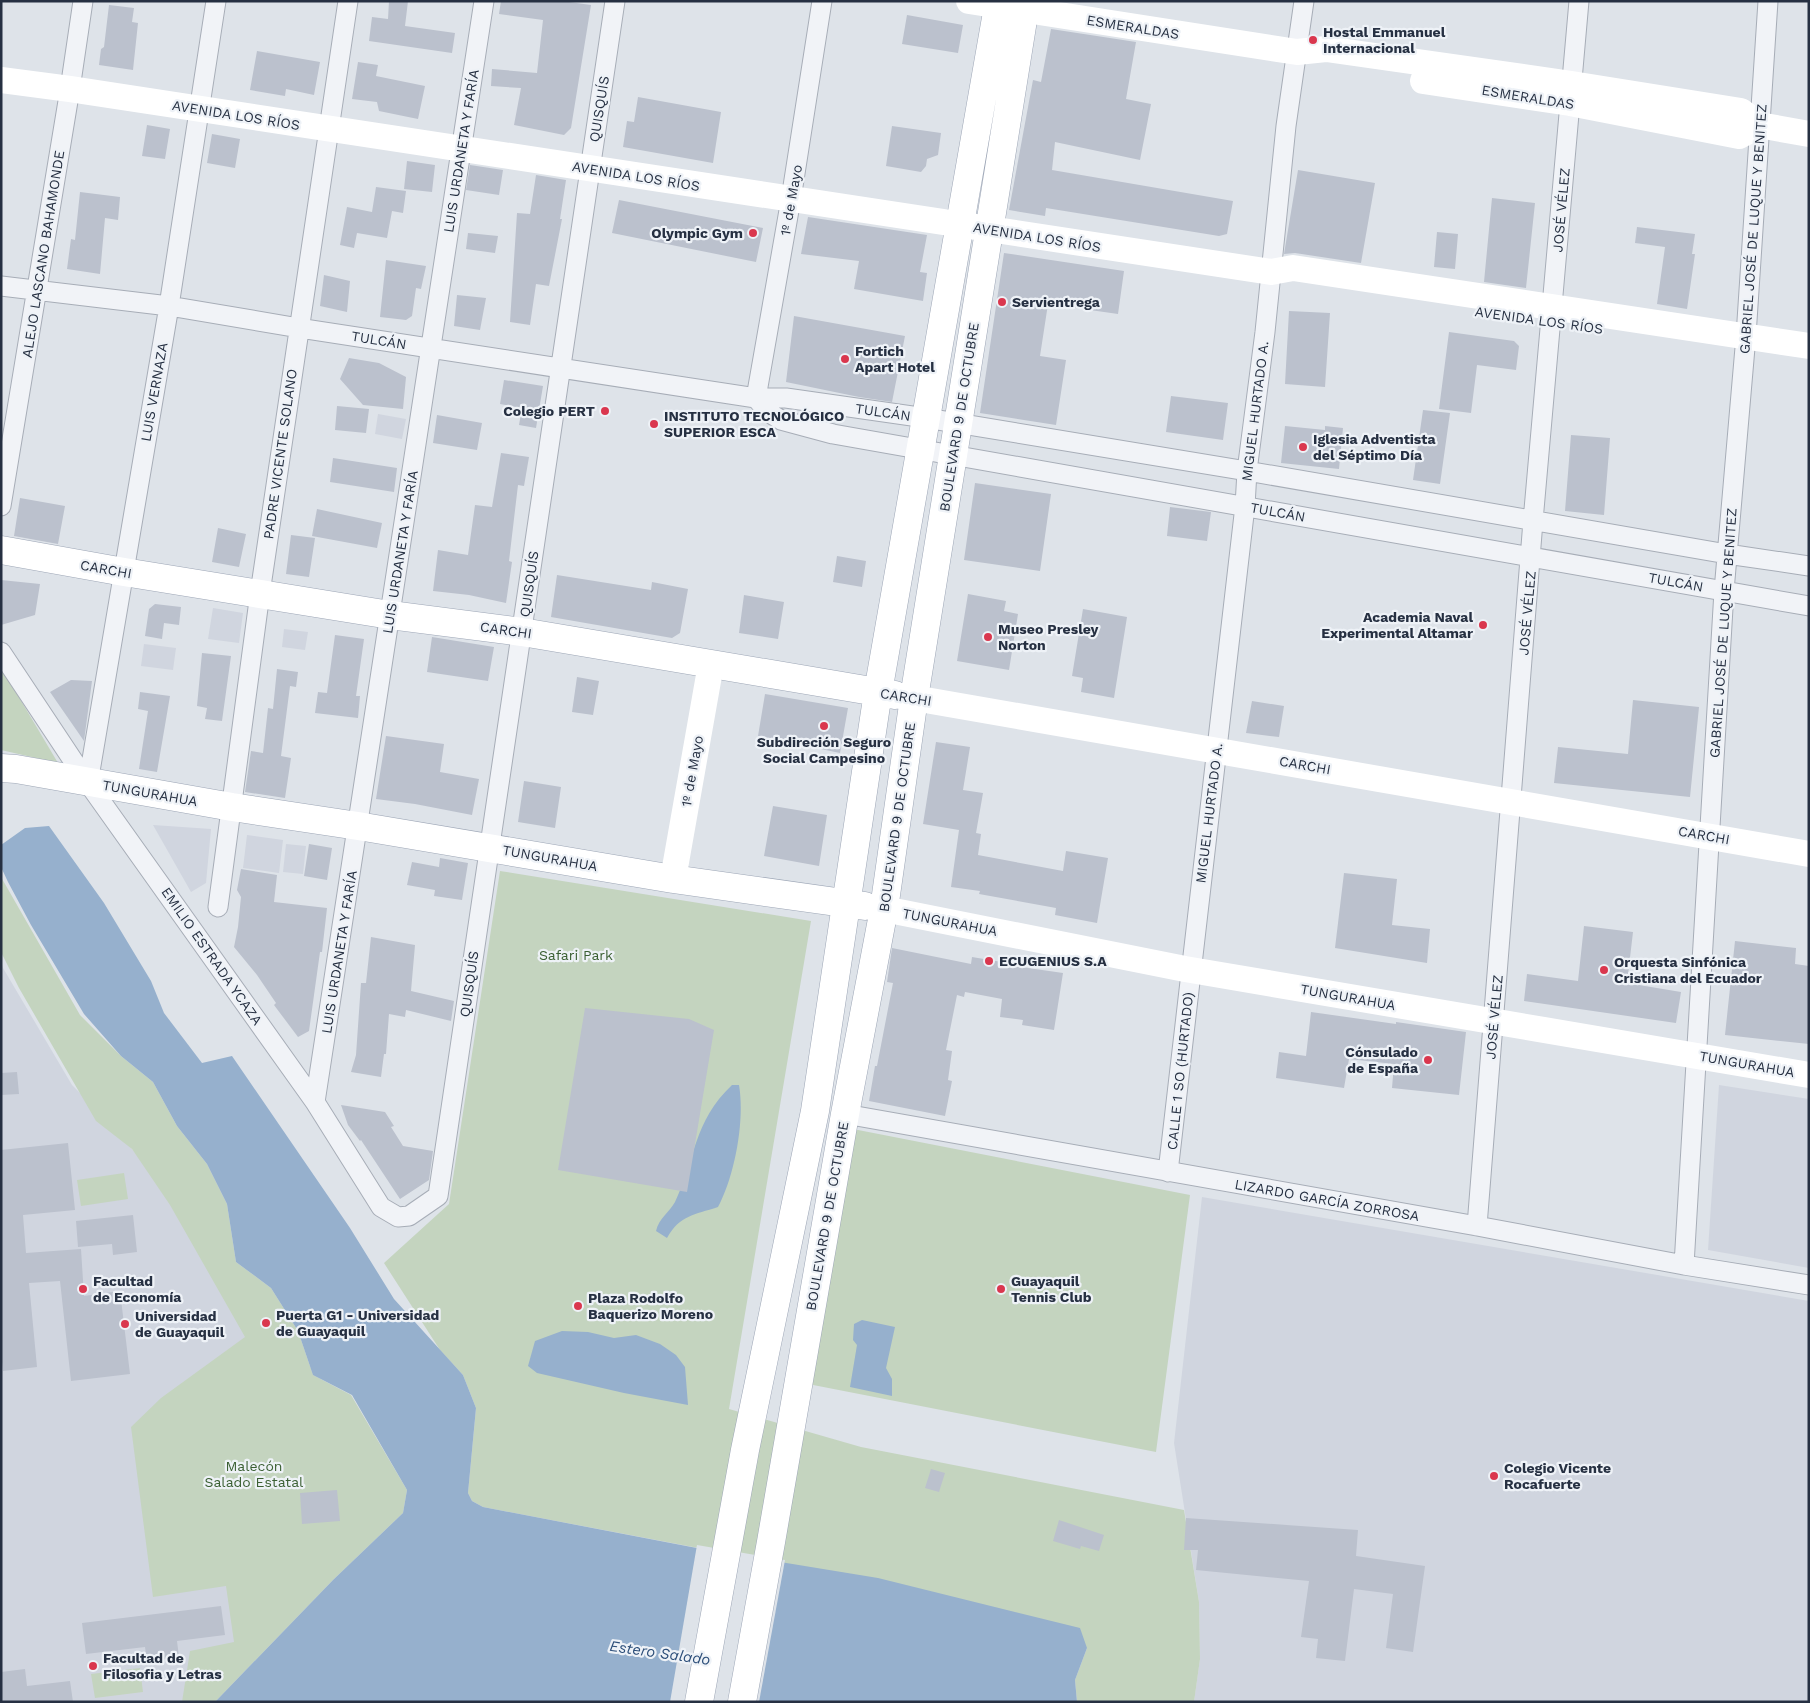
<svg xmlns="http://www.w3.org/2000/svg" width="1810" height="1703" viewBox="0 0 1810 1703" font-family="'Work Sans',sans-serif">
	<style>
		.built { fill: #d0d5df }
		.green { fill: #c4d4bf }
		.water { fill: #96b0cd }
		.pier { fill: #dee3e9 }
		.building { fill: #bbc1cd }
		.lines { fill: none; stroke-linecap: round; stroke-linejoin: round }
		.street-casing { stroke: #a7adb7; stroke-width: 21 }
		.primary-casing { stroke: #9da6b6; stroke-width: 29 }
		.street { stroke: #f1f3f7; stroke-width: 19 }
		.secondary { stroke: #fff; stroke-width: 26 }
		.primary { stroke: #fff; stroke-width: 28 }
		.poi-dot { fill: #da374e; stroke: #eef2f7; stroke-width: 2 }
		.labels { text-anchor: middle; dominant-baseline: central; stroke-width: 4.5; stroke-linejoin: round; paint-order: stroke }
		.street-label { font-size: 14px; fill: #263042; stroke: #eef2f7 }
		.poi-label { font-size: 14px; font-weight: bold; fill: #263042; stroke: #eef2f7; text-anchor: start }
		.park-label { font-size: 14px; fill: #3a5f32; stroke: #eef2f7 }
		.water-label { font-size: 15px; font-style: italic; fill: #2c4e79; stroke: #eef2f7 }
	</style>
	<rect width="100%" height="100%" fill="#dee3e9"/>
	<!-- built -->
	<path class="built" d="M378 414 406 419 402 439 375 434Z
		M213 608 243 613 239 643 208 639Z
		M284 629 308 632 305 650 282 647Z
		M144 644 176 648 173 670 141 666Z
		M153 825 211 829 206 883 191 892Z
		M247 835 283 840 279 873 243 868Z
		M286 844 306 846 303 874 283 872Z
		M1 961 3 968 72 1085 103 1116 165 1187 341 1405 211 1702H1Z
		M1719 1085 1809 1099V1268L1708 1250Z
		M1202 1197 1809 1301V1702H1194L1200 1659 1199 1602 1174 1443Z"/>
	<!-- green -->
	<path class="green" d="M1 667 58 763 1 750Z
		M500 871 811 921 729 1409 861 1447 1184 1510 1199 1602 1200 1659 1194 1702H1077L1075 1680 1087 1648 897 1586 483 1507 472 1501 468 1493 476 1408 463 1375 440 1350 384 1263 449 1204Z
		M1 877 80 1015 121 1056 153 1082 177 1126 207 1164 227 1204 236 1262 271 1288 298 1331 313 1375 351 1395 407 1490 403 1513 333 1580 215 1702H182L190 1651 234 1642 226 1586 153 1597 131 1427 161 1398 245 1337 170 1205 132 1149 96 1121 19 988 1 952Z
		M853 1129 1190 1195 1156 1452 808 1384Z
		M124 1173 128 1199 81 1206 77 1180Z
		M140 1668 143 1692 95 1698 91 1674Z"/>
	<!-- water -->
	<path class="water" d="M49 826 104 903 151 981 164 1013 202 1063 232 1056 350 1228 394 1299 463 1375 476 1408 468 1493 472 1501 483 1507 702 1549 878 1578 1080 1628 1087 1648 1075 1680 1077 1702H215L333 1580 403 1513 407 1490 352 1395 313 1375 298 1331 271 1288 236 1262 227 1204 207 1164 177 1126 153 1082 121 1056 84 1014 31 925 8 882 1 867V845L25 828Z
		M732 1085H739C745 1120 735 1175 718 1207 694 1215 680 1215 667 1238L656 1231C659 1218 669 1213 675 1202 696 1158 693 1122 732 1085Z
		M862 1320 895 1327 886 1368 892 1379V1396L850 1387 857 1345 853 1340 854 1324Z
		M562 1331 588 1332 614 1338 636 1335 660 1344 676 1355 685 1367 688 1405 624 1393 537 1373 528 1366 535 1341Z"/>
	<!-- pier -->
	<path class="pier" d="M697 1545 785 1560 759 1702H670Z"/>
	<!-- building -->
	<path class="building" d="M389 1H408L405 26 455 33 452 53 369 41 372 17 388 19Z
		M501 1H562L591 5 571 128 564 135 514 125 521 88 491 86 492 69 537 73 543 20 499 14Z
		M109 5 134 8 132 22 138 23 133 70 99 65 101 49 104 47Z
		M907 15 963 25 958 53 902 44Z
		M1051 29 1136 42 1126 99 1151 104 1140 160 1055 142 1052 170 1233 201 1227 234 1219 236 1046 208 1045 216 1009 210 1033 80 1041 82Z
		M257 51 320 62 314 95 286 89 285 96 250 90Z
		M358 62 378 65 376 76 425 86 418 119 379 111 377 102 352 99Z
		M638 97 721 112 713 163 623 147 627 121 634 122Z
		M147 125 170 129 165 159 142 156Z
		M892 126 941 133 938 155 927 159 926 166 921 172 886 166Z
		M212 134 240 139 235 168 207 163Z
		M407 161 435 165 432 192 404 189Z
		M470 165 503 170 499 195 466 190Z
		M1298 170 1375 183 1361 263 1295 253 1284 254Z
		M536 175 566 180 560 219H562L549 286 536 284 530 325 510 322 517 213 530 214Z
		M376 187 406 191 403 213 392 211 387 238 357 233 354 248 340 245 347 207 372 212Z
		M80 192 120 197 118 220 105 218 100 274 67 269 71 239 75 240Z
		M1492 198 1535 203 1526 288 1484 282Z
		M619 200 763 228 756 262 612 233Z
		M808 217 927 235 920 272 927 273 923 301 854 289 859 261 801 254Z
		M1637 227 1695 234 1692 254H1695L1687 309 1657 304 1665 247 1635 243Z
		M1437 232 1458 234 1455 269 1434 267Z
		M468 233 498 236 495 253 466 249Z
		M1004 253 1124 271 1118 314 1048 304 1040 356 1066 360 1056 425 980 413Z
		M386 260 426 266 421 289 416 288 412 316 406 320 380 317Z
		M324 275 350 281 347 312 320 306Z
		M457 295 486 298 480 330 454 326Z
		M1289 311 1330 313 1325 387 1285 384Z
		M794 316 905 336 892 402 859 397 786 382Z
		M1449 332 1514 341 1519 346 1516 370 1477 365 1471 413 1439 409Z
		M349 358 379 363 406 377 403 409 363 405 340 379Z
		M504 380 543 386 536 428 519 425 522 408 500 404Z
		M1171 396 1228 403 1223 440 1166 432Z
		M337 406 369 409 366 433 335 430Z
		M1423 410 1450 413 1440 484 1413 480Z
		M437 415 482 423 477 450 433 443Z
		M1285 426 1325 430V426L1343 428 1339 469 1281 463Z
		M1571 435 1610 438 1604 515 1565 511Z
		M501 453 529 457 524 486 518 485 509 561 512 562 506 603 469 595 433 591 438 550 468 555 475 505 492 507Z
		M333 458 397 468 394 492 330 482Z
		M975 483 1051 494 1040 571 964 560Z
		M20 498 65 506 58 544 14 536Z
		M1170 507 1211 512 1207 541 1167 536Z
		M317 509 382 523 377 548 312 536Z
		M218 528 246 534 239 567 212 562Z
		M291 535 315 538 309 577 286 574Z
		M837 556 866 561 862 587 833 582Z
		M557 575 651 590 652 582 688 589 680 633 672 638 551 617Z
		M1 580 40 584 35 615 1 625Z
		M968 594 1006 601 1004 611 1018 614 1009 670 957 661Z
		M744 595 784 602 778 639 739 633Z
		M155 604 181 607 179 625 164 623 162 639 145 636 149 609Z
		M1083 609 1127 617 1114 698 1081 692 1083 678 1072 676Z
		M335 635 364 639 356 696H360L358 718 315 713 318 692 327 693Z
		M432 637 494 647 488 681 427 672Z
		M202 653 231 656 222 721 205 719 207 708 197 706Z
		M277 669 298 672 296 687 290 686 281 756 291 758 285 798 245 792 251 751 263 753 268 708 273 709Z
		M577 677 599 681 593 715 572 712Z
		M71 680 92 681 84 741 50 692Z
		M140 692 170 696 157 772 139 769 148 711 138 709Z
		M765 694 848 708 840 753 758 736Z
		M1633 700 1699 707 1690 797 1554 783 1558 747 1628 754Z
		M1252 701 1284 706 1279 737 1246 733Z
		M386 736 444 744 440 772 479 779 472 815 415 804 376 799Z
		M936 742 970 747 963 790 983 793 976 833 981 834 978 855 1063 871 1066 851 1108 858 1097 923 1055 915 1056 908 979 894 980 891 951 887 959 830 923 824Z
		M524 781 561 787 555 828 518 822Z
		M773 806 827 815 819 866 764 856Z
		M309 844 332 848 327 880 304 876Z
		M440 858 468 863 462 900 434 896 435 890 407 885 412 862 439 867Z
		M241 869 277 875 274 902 327 908 322 952H320L309 1031 298 1037 274 1005 276 1003 257 975 234 947 238 927 241 897 237 890Z
		M1344 873 1397 879 1392 925 1430 929 1427 963 1335 948Z
		M1584 926 1633 932 1627 983 1681 992 1676 1023 1524 1001 1527 974 1578 981Z
		M371 937 415 945 411 991 454 1001 451 1021 406 1010 405 1017 389 1014 386 1054H384L381 1077 351 1072 356 1055 361 983H366Z
		M1735 941 1796 948 1795 964 1809 966V1044L1725 1035Z
		M892 948 971 964 972 957 1008 963V965L1063 973 1054 1030 1022 1025 1023 1020 1000 1017 1002 999 965 992 964 997 957 995 946 1050 952 1051 948 1080 952 1081 945 1116 869 1101 875 1066H877L893 983 887 982Z
		M585 1008 689 1019 714 1030 687 1192 558 1170Z
		M1311 1012 1396 1024V1022L1466 1032 1459 1095 1392 1088 1394 1064 1349 1059 1344 1088 1276 1078 1279 1052 1306 1056Z
		M17 1072 19 1094 1 1095V1073Z
		M341 1105 385 1112 394 1126 391 1127 403 1146 433 1151 429 1180 400 1199 361 1140 360 1141 348 1125Z
		M68 1143 75 1210 23 1215 26 1253 81 1249 84 1296 120 1291 130 1374 71 1381 60 1281 29 1283 37 1367 3 1371 1 1353V1150Z
		M133 1215 137 1252 113 1255 112 1244 78 1247 76 1221Z
		M931 1469 945 1473 939 1492 925 1488Z
		M337 1490 340 1521 302 1524 300 1493Z
		M1186 1518 1358 1530 1356 1556 1425 1566 1413 1652 1386 1648 1393 1594 1354 1589 1345 1661 1316 1658 1318 1639 1301 1637 1309 1581 1196 1570 1198 1550H1184Z
		M1059 1520 1104 1535 1099 1551 1081 1546 1080 1549 1053 1541Z
		M221 1606 225 1635 177 1641 179 1657 147 1661 145 1647 86 1654 82 1623Z
		M25 1669 27 1686 70 1681 73 1702H1V1672Z"/>
	<g class="lines">
		<defs>
			<path id="street" d="M1 286 169 306 299 328 756 398H786L926 418 1247 471 1727 554 1809 566
				M756 398 768 412 781 420 833 434 1809 606
				M756 398 791 199 822 1
				M1 506 70 89 83 1
				M1 652 88 783 315 1102 381 1207 398 1217 409 1216 438 1196 615 1
				M88 783 169 306 216 1
				M218 907 260 593 348 1
				M315 1102 484 1
				M845 1114 1477 1226 1684 1265 1809 1285
				M1168 1172 1245 506 1247 471 1265 332 1286 126 1304 1
				M1477 1226 1533 521 1579 1
				M1684 1265 1724 591 1746 336 1768 1"/>
			<path id="primary" d="M1 550 124 572 390 615 522 632 895 695
				M1 768 16 769 232 807 358 826 673 879 865 906
				M699 1702 745 1450 815 1111 878 692 999 1
				M742 1702 771 1542 845 1114 884 909 914 698 1026 1"/>
		</defs>
		<!-- street casing -->
		<use href="#street" class="street-casing"/>
		<!-- primary casing -->
		<use href="#primary" class="primary-casing"/>
		<!-- street -->
		<use href="#street" class="street"/>
		<!-- secondary -->
		<path class="secondary" d="M969 1 1297 52 1326 49 1572 84 1741 111 1759 125 1809 134
			M1 80 70 89 1271 272 1293 268 1809 346
			M1423 81 1570 103 1739 136 1759 125
			M914 698 1809 854
			M673 879 711 664
			M884 909 1185 969 1809 1075"/>
		<!-- primary -->
		<use href="#primary" class="primary"/>
	</g>
	<!-- markers -->
	<g class="poi-dot">
		<circle cx="1313" cy="40" r="5"/>
		<circle cx="753" cy="233" r="5"/>
		<circle cx="1002" cy="302" r="5"/>
		<circle cx="845" cy="359" r="5"/>
		<circle cx="605" cy="411" r="5"/>
		<circle cx="654" cy="424" r="5"/>
		<circle cx="1303" cy="447" r="5"/>
		<circle cx="1483" cy="625" r="5"/>
		<circle cx="988" cy="637" r="5"/>
		<circle cx="824" cy="726" r="5"/>
		<circle cx="989" cy="961" r="5"/>
		<circle cx="1604" cy="970" r="5"/>
		<circle cx="1428" cy="1060" r="5"/>
		<circle cx="83" cy="1289" r="5"/>
		<circle cx="1001" cy="1289" r="5"/>
		<circle cx="578" cy="1306" r="5"/>
		<circle cx="266" cy="1323" r="5"/>
		<circle cx="125" cy="1324" r="5"/>
		<circle cx="1494" cy="1476" r="5"/>
		<circle cx="93" cy="1666" r="5"/>
	</g>
	<g class="labels">
		<!-- street labels -->
		<g class="street-label">
			<text transform="translate(1133 27) rotate(9)">ESMERALDAS</text>
			<text transform="translate(1528 97) rotate(9)">ESMERALDAS</text>
			<text transform="translate(599 109) rotate(-81)">QUISQUÍS</text>
			<text transform="translate(236 115) rotate(9)">AVENIDA LOS RÍOS</text>
			<text transform="translate(461 151) rotate(-81)">LUIS URDANETA Y FARÍA</text>
			<text transform="translate(636 176) rotate(9)">AVENIDA LOS RÍOS</text>
			<text transform="translate(791 200) rotate(-80)">1º de Mayo</text>
			<text transform="translate(1561 210) rotate(-85)">JOSÉ VÉLEZ</text>
			<text transform="translate(1753 229) rotate(-86)">GABRIEL JOSÉ DE LUQUE Y BENITEZ</text>
			<text transform="translate(1037 237) rotate(9)">AVENIDA LOS RÍOS</text>
			<text transform="translate(43 254) rotate(-81)">ALEJO LASCANO BAHAMONDE</text>
			<text transform="translate(1539 320) rotate(8)">AVENIDA LOS RÍOS</text>
			<text transform="translate(379 340) rotate(9)">TULCÁN</text>
			<text transform="translate(154 392) rotate(-80)">LUIS VERNAZA</text>
			<text transform="translate(1255 411) rotate(-83)">MIGUEL HURTADO A.</text>
			<text transform="translate(883 412) rotate(8)">TULCÁN</text>
			<text transform="translate(959 417) rotate(-81)">BOULEVARD 9 DE OCTUBRE</text>
			<text transform="translate(280 454) rotate(-82)">PADRE VICENTE SOLANO</text>
			<text transform="translate(1278 512) rotate(10)">TULCÁN</text>
			<text transform="translate(400 552) rotate(-81)">LUIS URDANETA Y FARÍA</text>
			<text transform="translate(106 569) rotate(10)">CARCHI</text>
			<text transform="translate(1676 582) rotate(10)">TULCÁN</text>
			<text transform="translate(529 584) rotate(-82)">QUISQUÍS</text>
			<text transform="translate(1527 613) rotate(-85)">JOSÉ VÉLEZ</text>
			<text transform="translate(506 630) rotate(8)">CARCHI</text>
			<text transform="translate(1723 633) rotate(-86)">GABRIEL JOSÉ DE LUQUE Y BENITEZ</text>
			<text transform="translate(906 697) rotate(9)">CARCHI</text>
			<text transform="translate(1305 765) rotate(10)">CARCHI</text>
			<text transform="translate(692 771) rotate(-80)">1º de Mayo</text>
			<text transform="translate(150 793) rotate(10)">TUNGURAHUA</text>
			<text transform="translate(1209 813) rotate(-83)">MIGUEL HURTADO A.</text>
			<text transform="translate(897 817) rotate(-82)">BOULEVARD 9 DE OCTUBRE</text>
			<text transform="translate(1704 835) rotate(10)">CARCHI</text>
			<text transform="translate(550 858) rotate(10)">TUNGURAHUA</text>
			<text transform="translate(950 922) rotate(11)">TUNGURAHUA</text>
			<text transform="translate(339 952) rotate(-81)">LUIS URDANETA Y FARÍA</text>
			<text transform="translate(212 956) rotate(55)">EMILIO ESTRADA YCAZA</text>
			<text transform="translate(469 984) rotate(-82)">QUISQUÍS</text>
			<text transform="translate(1348 997) rotate(10)">TUNGURAHUA</text>
			<text transform="translate(1494 1017) rotate(-85)">JOSÉ VÉLEZ</text>
			<text transform="translate(1747 1064) rotate(10)">TUNGURAHUA</text>
			<text transform="translate(1180 1071) rotate(-84)">CALLE 1 SO (HURTADO)</text>
			<text transform="translate(1327 1200) rotate(10)">LIZARDO GARCÍA ZORROSA</text>
			<text transform="translate(827 1216) rotate(-80)">BOULEVARD 9 DE OCTUBRE</text>
		</g>
		<!-- poi labels -->
		<g class="poi-label">
			<text x="1323" y="32">Hostal Emmanuel<tspan x="1323" dy="16">Internacional</tspan></text>
			<text x="743" y="233" text-anchor="end">Olympic Gym</text>
			<text x="1012" y="302">Servientrega</text>
			<text x="855" y="351">Fortich<tspan x="855" dy="16">Apart Hotel</tspan></text>
			<text x="595" y="411" text-anchor="end">Colegio PERT</text>
			<text x="664" y="416">INSTITUTO TECNOLÓGICO<tspan x="664" dy="16">SUPERIOR ESCA</tspan></text>
			<text x="1313" y="439">Iglesia Adventista<tspan x="1313" dy="16">del Séptimo Día</tspan></text>
			<text x="1473" y="617" text-anchor="end">Academia Naval<tspan x="1473" dy="16">Experimental Altamar</tspan></text>
			<text x="998" y="629">Museo Presley<tspan x="998" dy="16">Norton</tspan></text>
			<text x="824" y="742" text-anchor="middle">Subdireción Seguro<tspan x="824" dy="16">Social Campesino</tspan></text>
			<text x="999" y="961">ECUGENIUS S.A</text>
			<text x="1614" y="962">Orquesta Sinfónica<tspan x="1614" dy="16">Cristiana del Ecuador</tspan></text>
			<text x="1418" y="1052" text-anchor="end">Cónsulado<tspan x="1418" dy="16">de España</tspan></text>
			<text x="93" y="1281">Facultad<tspan x="93" dy="16">de Economía</tspan></text>
			<text x="1011" y="1281">Guayaquil<tspan x="1011" dy="16">Tennis Club</tspan></text>
			<text x="588" y="1298">Plaza Rodolfo<tspan x="588" dy="16">Baquerizo Moreno</tspan></text>
			<text x="276" y="1315">Puerta G1 - Universidad<tspan x="276" dy="16">de Guayaquil</tspan></text>
			<text x="135" y="1316">Universidad<tspan x="135" dy="16">de Guayaquil</tspan></text>
			<text x="1504" y="1468">Colegio Vicente<tspan x="1504" dy="16">Rocafuerte</tspan></text>
			<text x="103" y="1658">Facultad de<tspan x="103" dy="16">Filosofia y Letras</tspan></text>
		</g>
		<!-- park labels -->
		<g class="park-label">
			<text x="576" y="955">Safari Park</text>
			<text x="254" y="1466">Malecón<tspan x="254" dy="16">Salado Estatal</tspan></text>
		</g>
		<!-- water labels -->
		<g class="water-label">
			<text transform="translate(660 1653) rotate(8)">Estero Salado</text>
		</g>
	</g>
	<!-- border -->
	<rect width="1810" height="1703" fill="none" stroke="#263042" stroke-width="5"/>
</svg>
